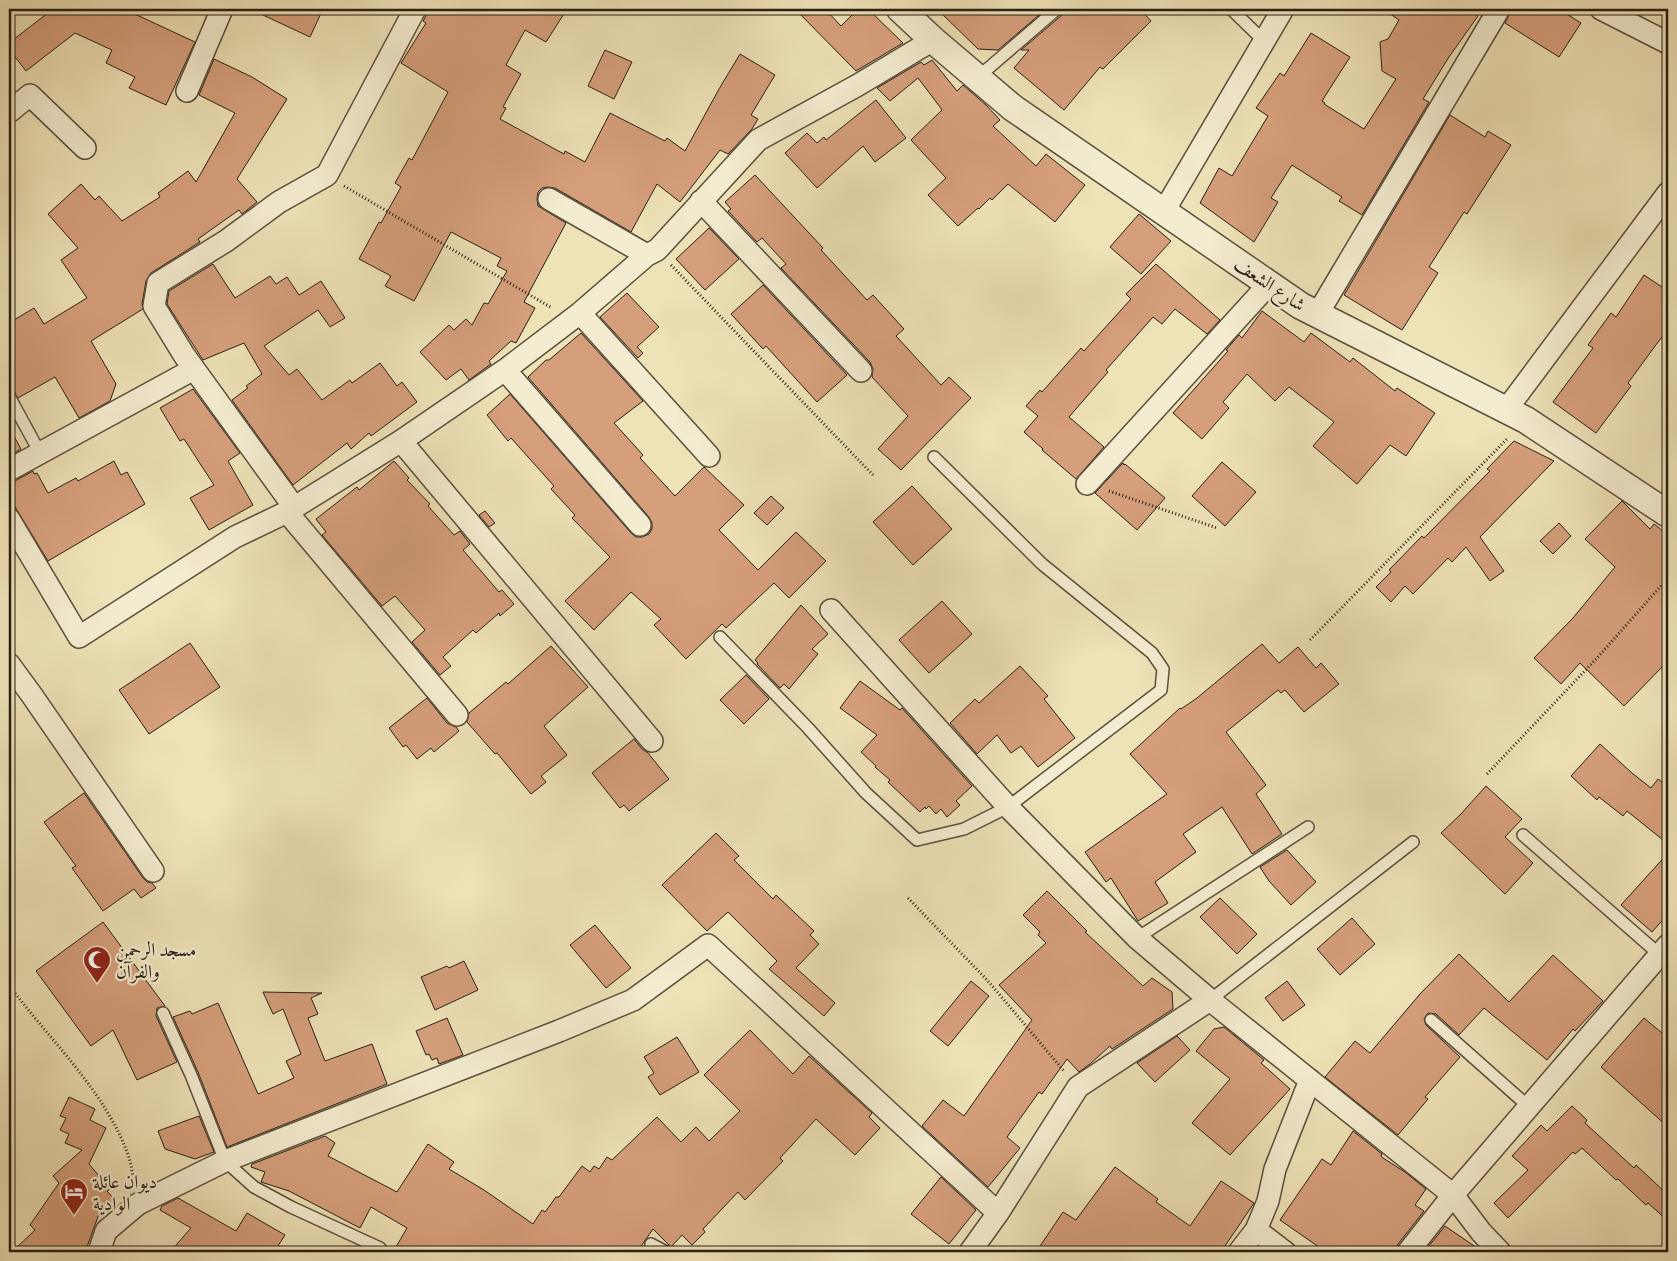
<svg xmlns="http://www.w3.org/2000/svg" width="1677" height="1261" viewBox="0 0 1677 1261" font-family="'EB Garamond',Amiri,serif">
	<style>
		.building { fill: #d59f7b; stroke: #291f16 }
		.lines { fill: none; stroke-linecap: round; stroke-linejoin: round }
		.service-casing { stroke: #5a503e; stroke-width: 14 }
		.minor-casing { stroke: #5a503e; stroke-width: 24 }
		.tertiary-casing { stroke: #5a503e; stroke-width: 29 }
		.path { stroke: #291f16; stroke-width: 3; stroke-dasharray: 1 2.5; stroke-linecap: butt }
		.service { stroke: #f4ecd0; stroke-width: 11 }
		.minor { stroke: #f4ecd0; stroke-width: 21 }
		.tertiary { stroke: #f4ecd0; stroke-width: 26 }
		.labels { text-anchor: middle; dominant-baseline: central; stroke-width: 4.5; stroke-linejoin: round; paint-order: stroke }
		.street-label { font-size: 19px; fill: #291f16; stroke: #f4ecd0 }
		.poi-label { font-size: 19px; fill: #291f16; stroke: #f4ecd0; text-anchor: start }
	</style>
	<rect width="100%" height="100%" fill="#eee2b7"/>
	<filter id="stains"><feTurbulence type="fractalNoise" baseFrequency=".004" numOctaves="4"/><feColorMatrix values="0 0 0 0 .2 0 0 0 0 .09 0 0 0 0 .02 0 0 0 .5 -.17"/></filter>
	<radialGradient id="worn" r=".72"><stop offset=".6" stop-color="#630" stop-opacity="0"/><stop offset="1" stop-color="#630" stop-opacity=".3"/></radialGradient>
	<!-- building -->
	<path class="building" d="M53 9H124L195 42 166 105 129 88 135 77 106 63 112 50 75 33 26 71 9 49V43Z
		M250 9H323L310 37Z
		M430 9H567L546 42 525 30 506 65 521 74 503 107 506 108 500 119 564 154 565 151 585 162 610 113 665 141 667 138 685 151 719 89 740 54 775 75 751 115 758 119 752 129 728 154 720 150 680 202 657 184 631 232 555 188 548 187 542 188 538 192 537 199 538 206 566 223 524 302 535 308 516 343 511 341 489 361 491 364 469 380 461 369 446 380 420 352 449 325 454 330 466 319 472 325 484 303 488 304 507 271 497 266 501 258 451 232 414 301 385 286 391 276 359 259 379 222 381 223 401 187 395 183 409 158 412 160 448 92 401 63 426 23 423 21Z
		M795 9H825L841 26 858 9H868L903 43 856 71Z
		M937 9H1046L998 50 978 49Z
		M1064 9H1140L1151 21 1103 69 1100 67 1064 110 1014 68 1029 50H1021L1062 15Z
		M1383 9H1468L1478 16 1449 57 1423 99 1429 102 1362 215 1339 201 1342 197 1292 165 1271 198 1278 202 1254 242 1200 203 1219 168 1232 176 1268 116 1256 108 1280 73 1284 76 1311 33 1350 57 1322 101 1325 103 1324 104 1364 129 1396 79 1382 71 1380 42 1388 39 1399 20Z
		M1512 9H1559L1581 23 1559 57 1505 23Z
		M605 50 632 62 614 99 588 86Z
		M214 59 252 77 287 99 237 179 257 202 242 214 239 210 198 239 200 242 151 273 146 281 142 304 143 309 91 341 116 384 110 401 79 418 55 377 18 398 13 390 9 389V323L34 308 44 324 87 298 61 260 78 248 48 214 81 184 95 200 99 196 122 221 160 197 158 193 188 171 196 182 235 113 199 95Z
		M932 60 957 91 963 85 986 105 1000 120 993 126 1036 166 1046 154 1085 185 1055 222 1008 184 992 200 990 198 979 209 978 208 958 226 928 195 946 178 911 140 942 110 940 107 918 78 890 101 877 88 921 62 924 65Z
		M876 100 906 138 875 162 863 146 817 188 785 153 807 133 817 143 824 137 826 140Z
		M1450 115 1485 137 1488 131 1511 145 1467 214 1464 212 1429 267 1438 273 1402 330 1344 295Z
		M755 175 823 248 821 250 867 300 873 295 904 329 896 336 941 385 949 377 971 398 901 470 878 449 908 416 872 377 873 369 870 362 781 268 786 264 762 238 757 242 728 211 731 209 725 202Z
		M1139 214 1171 241 1141 274 1110 247Z
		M709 228 739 259 705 290 676 259Z
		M213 264 235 298 270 276 276 284 287 277 299 295 321 281 345 318 330 327 318 310 264 346 289 375 297 369 322 400 350 380 352 383 380 363 397 386 402 382 417 402 371 436 369 433 351 449 347 443 293 485 232 400 248 388 246 386 262 374 244 343 203 360 167 304 169 291Z
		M1156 264 1220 320 1207 334 1175 309 1162 324 1153 317 1106 370 1108 372 1069 417 1104 447 1076 479 1042 450 1043 449 1024 432 1038 416 1026 406 1040 390 1042 392 1081 348 1084 351 1131 299 1126 294Z
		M1644 275 1668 291V343L1661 338 1628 383 1631 386 1596 433 1553 402 1593 348 1588 345 1611 313 1616 317Z
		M763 285 847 375 817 402 766 346 763 349 731 314Z
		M627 293 659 327 637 347 643 353 638 358 600 317Z
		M1262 311 1304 342 1311 333 1350 362 1353 358 1395 391 1397 388 1435 413 1406 456 1390 445 1357 484 1313 446 1334 422 1289 387 1275 401 1247 374 1223 402 1229 408 1202 439 1173 413 1228 351 1226 350 1239 335 1242 338Z
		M581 333 643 401 614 423 643 455 640 458 675 496 704 467 744 505 719 530 758 570 796 532 826 561 789 598 774 583 726 628 722 624 686 659 654 625 661 619 631 592 594 630 565 601 610 557 572 518 575 515 551 489 554 486 511 438 508 441 487 415 510 394 631 533 636 537H642L649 534 652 529V523L649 517 528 377 546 360H549Z
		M193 389 240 453 228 461 253 505 209 530 190 498 214 485 184 439 180 441 160 408Z
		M9 427 21 449 9 456Z
		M1514 441 1554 461 1480 537 1504 571 1490 581 1466 547 1452 562 1448 558 1413 594 1405 586 1391 602 1376 587 1391 572 1389 570 1422 536 1424 538 1490 471 1487 469Z
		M114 461 121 475 127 472 145 504 48 561 9 497V482L15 481 33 471 34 474 37 473 48 493 76 478 78 481Z
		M394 461 409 478 407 480 430 504 428 506 454 535 460 531 470 544 463 550 499 592 502 590 514 604 500 616 499 613 476 633 473 630 443 657 451 666 440 675 412 642 425 630 395 596 382 606 322 535 326 532 316 519 357 487 359 490Z
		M1222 462 1256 492 1225 526 1192 496Z
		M1123 463 1124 465 1125 464 1165 498 1137 530 1095 493Z
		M912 486 952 529 913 565 873 522Z
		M771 496 784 508 767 525 754 513Z
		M1622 501 1650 529 1654 524 1668 535V661L1624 706 1580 663 1561 684 1534 658 1573 618 1615 567 1585 539Z
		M485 511 495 523 489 527 479 515Z
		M1559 523 1571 536 1553 554 1540 541Z
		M942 601 972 634 929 673 899 640Z
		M801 605 828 634 812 649 818 654 789 689 784 684 780 688 757 664 758 663 755 660Z
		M190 643 220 687 149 734 119 690Z
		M1262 644 1279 663 1298 647 1316 668 1321 663 1339 684 1304 712 1285 690 1281 693 1278 690 1226 732 1266 785 1256 794 1282 834 1252 854 1222 807 1183 834 1196 852 1155 882 1168 903 1138 921 1111 878 1106 882 1085 852 1167 794 1130 754 1180 708 1181 709 1197 698Z
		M551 646 588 687 544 726 567 755 541 776 546 782 531 794 497 753 495 754 467 722 469 713 506 682 508 684Z
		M1020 666 1048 696 1044 699 1075 738 1038 767 1021 746 1011 753 997 735 977 754 950 723 975 699 979 703Z
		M746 675 769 699 744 724 720 700Z
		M860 681 900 710 902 708 972 786 956 801 960 805 947 817 941 809 936 814 929 806 926 809 925 807 920 812 888 782 890 780 875 767 876 766 861 752 877 735 840 708Z
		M427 698 447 723 456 727 459 731 434 752 431 748 417 759 406 745 403 747 389 728Z
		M634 739 642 749 648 753 669 779 629 811 624 805 620 808 592 773Z
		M1600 744 1632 773 1651 788 1658 779 1668 787V844L1627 811 1623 816 1599 797 1597 800 1571 776Z
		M1486 786 1522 819 1505 837 1533 863 1505 894 1441 833 1460 815Z
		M84 793 143 878 147 882 152 883 156 888 141 898 134 889 103 911 72 868 76 866 44 822Z
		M716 833 739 856 734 860 773 899 776 895 814 931 810 935 819 944 796 968 835 1003 824 1016 769 969 777 961 728 912 707 931 662 885Z
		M1287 850 1316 882 1291 905 1269 881 1260 867Z
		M1668 853V914L1652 932 1621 905Z
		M1047 891 1087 931 1085 932 1143 986 1152 978 1172 992 1173 1009 1112 1049 1110 1046 1090 1064 1079 1072 1067 1059 1042 1094 1039 1092 1007 1137 1020 1148 988 1187 922 1126 943 1100 964 1116 1032 1020 999 985 1046 943 1038 935 1040 932 1023 915Z
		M1220 898 1257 934 1237 954 1200 917Z
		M1352 918 1375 944 1340 975 1317 949Z
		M103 922 165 1006 157 1008 156 1016 177 1062 137 1080 113 1030 91 1046 36 971Z
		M595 925 631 968 606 988 570 945Z
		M1459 954 1509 1002 1553 955 1603 1001 1575 1031 1573 1029 1547 1060 1484 1008 1459 1035 1436 1014 1428 1013 1424 1019 1426 1025 1460 1057 1425 1097 1428 1099 1398 1135 1325 1077 1355 1041 1370 1053 1420 994Z
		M464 961 478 990 435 1010 421 977 447 966 449 968Z
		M971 981 989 996 948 1046 930 1031Z
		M1287 981 1305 1005 1283 1021 1265 998Z
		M263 992 322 993 311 998 318 1014 308 1018 325 1061 372 1044 387 1084 227 1147 198 1072 173 1017 190 1011 192 1014 218 1003 258 1094 294 1078 286 1061 301 1054 283 1009 273 1014Z
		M447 1018 463 1055 439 1064 437 1058 432 1060 429 1054 426 1055 416 1031Z
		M1644 1018 1668 1038V1127L1601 1067Z
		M1224 1027 1264 1060 1261 1063 1290 1089 1230 1155 1192 1123 1230 1079 1196 1051 1214 1029Z
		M750 1030 793 1074 809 1056 872 1113 869 1117 880 1128 855 1155 816 1119 780 1158 783 1161 745 1200 738 1192 703 1229 705 1232 692 1245 682 1235 671 1247 653 1229 637 1252H393L407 1228 371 1207 360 1228 289 1191 261 1182 265 1172 251 1167 252 1164 325 1136 335 1143 328 1156 397 1192 428 1144 454 1162 449 1169 484 1190 533 1224 542 1210 545 1212 556 1197H559L582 1166 590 1172 594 1166 599 1169 607 1157 612 1160 657 1117 681 1142 696 1127 709 1141 740 1111 704 1075Z
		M1177 1036 1190 1050 1155 1082 1137 1063Z
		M677 1037 699 1072 660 1095 648 1077 654 1073 644 1057Z
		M69 1097 95 1109 90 1120 106 1128 89 1164 110 1189 107 1191 115 1200 99 1214 85 1252H12L35 1230 30 1225 59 1183 53 1176 82 1150 65 1143 69 1134 60 1130 66 1118 60 1116Z
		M1572 1106 1587 1120 1585 1123 1634 1168 1636 1165 1668 1195V1221L1648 1203 1646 1205 1618 1179 1616 1180 1582 1148 1575 1154 1573 1152 1508 1218 1494 1203 1528 1170 1512 1156 1541 1125 1547 1131Z
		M199 1116 214 1152 195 1159 165 1149 158 1131Z
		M1353 1131 1382 1154 1381 1156 1383 1158 1405 1172 1426 1189 1415 1205 1424 1211 1398 1244 1396 1252H1326L1280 1220 1322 1159 1331 1165Z
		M1115 1167 1158 1199 1156 1202 1190 1226 1221 1181 1254 1203 1221 1252H1036L1063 1212 1076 1220Z
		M941 1177 976 1210 949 1244 911 1214Z
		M178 1198 236 1231 247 1213 285 1235 274 1252H170L191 1228 160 1210 162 1206Z
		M1445 1226 1483 1252H1424Z"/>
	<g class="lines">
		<defs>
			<path id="service" d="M1231 9 1263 40
				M977 78 1057 9
				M9 396 40 453
				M720 637 808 728 866 793 917 840 964 829 1008 807 1161 690 1163 669 1152 653 1042 564 934 457
				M1523 835 1660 955
				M1137 938 1308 827
				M1210 1000 1413 842
				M163 1013 191 1075 225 1161 254 1187 291 1207 380 1248
				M1431 1020 1529 1107
				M651 1244 666 1252"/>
			<path id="minor" d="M1601 9 1668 43
				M187 91 222 9
				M9 112 30 95 85 148
				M549 199 647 255
				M701 201 861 371
				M1164 211 1283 9
				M580 313 709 456
				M1317 315 1499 9
				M505 370 640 525
				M1506 410 1668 193
				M401 441 652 741
				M9 470 194 369
				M1087 484 1269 284
				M294 507 184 355 154 306 158 283 226 241 279 202 327 175 415 9
				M287 512 457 715
				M9 519 79 637 235 537 287 512 401 441 505 370 580 313 647 255 657 250 758 140 858 85 933 40
				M831 610 1008 807 1137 938 1210 1000 1453 1195 1481 1232 1500 1252
				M9 664 31 694 153 871
				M1256 1230 1285 1252
				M99 1252 106 1231 138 1204 225 1161 559 1031 633 1000 708 945 998 1213
				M970 1252 998 1213 1078 1087 1210 1000
				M1239 1252 1256 1230 1268 1201 1275 1169 1310 1080
				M1408 1252 1453 1195 1668 945"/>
			<path id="tertiary" d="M900 9 933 40 1013 108 1301 306 1526 420 1668 514"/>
		</defs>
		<!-- service casing -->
		<use href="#service" class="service-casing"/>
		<!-- minor casing -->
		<use href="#minor" class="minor-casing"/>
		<!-- tertiary casing -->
		<use href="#tertiary" class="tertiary-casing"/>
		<!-- path -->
		<path class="path" d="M344 186 552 308
			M671 265 873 475
			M1109 491 1217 528
			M1310 640 1508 438
			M1487 774 1597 658 1668 578
			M908 898 988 981 1064 1071
			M9 985C48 1038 104 1090 127 1152 131 1162 132 1172 134 1182"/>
		<!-- service -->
		<use href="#service" class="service"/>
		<!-- minor -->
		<use href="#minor" class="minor"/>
		<!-- tertiary -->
		<use href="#tertiary" class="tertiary"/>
	</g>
	<!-- icons -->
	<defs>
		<symbol id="mosque-pin" viewBox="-11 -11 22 30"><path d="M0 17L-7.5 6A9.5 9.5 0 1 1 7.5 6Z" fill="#8f2418" stroke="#f4ecd0"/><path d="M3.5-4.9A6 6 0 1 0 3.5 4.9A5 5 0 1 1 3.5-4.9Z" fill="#fff"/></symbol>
		<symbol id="hotel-pin" viewBox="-11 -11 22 30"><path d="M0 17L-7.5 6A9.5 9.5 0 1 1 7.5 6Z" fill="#8f2418" stroke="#f4ecd0"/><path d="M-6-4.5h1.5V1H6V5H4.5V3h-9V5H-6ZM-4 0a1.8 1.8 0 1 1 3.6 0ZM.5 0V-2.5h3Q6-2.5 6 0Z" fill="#fff"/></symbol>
	</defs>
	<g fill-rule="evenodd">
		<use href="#mosque-pin" x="81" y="944" width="32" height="43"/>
		<use href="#hotel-pin" x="58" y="1176" width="32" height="43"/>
	</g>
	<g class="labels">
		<!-- street labels -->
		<g class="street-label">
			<text transform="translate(1270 284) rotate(34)">شارع الشعف</text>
		</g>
		<!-- poi labels -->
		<g class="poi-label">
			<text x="116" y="949">مسجد الرحمن<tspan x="116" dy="22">والفرآن</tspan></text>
			<text x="93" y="1181">ديوان عائلة<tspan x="93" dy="22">الوادية</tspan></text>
		</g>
	</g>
	<!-- margin -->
	<rect width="1677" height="1261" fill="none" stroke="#eee2b7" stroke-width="30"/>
	<rect x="10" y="10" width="1657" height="1241" fill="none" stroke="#291f16" stroke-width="2.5"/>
	<rect x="15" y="15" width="1647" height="1231" fill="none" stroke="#291f16"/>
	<rect width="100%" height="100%" filter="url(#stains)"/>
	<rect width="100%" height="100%" fill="url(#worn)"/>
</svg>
